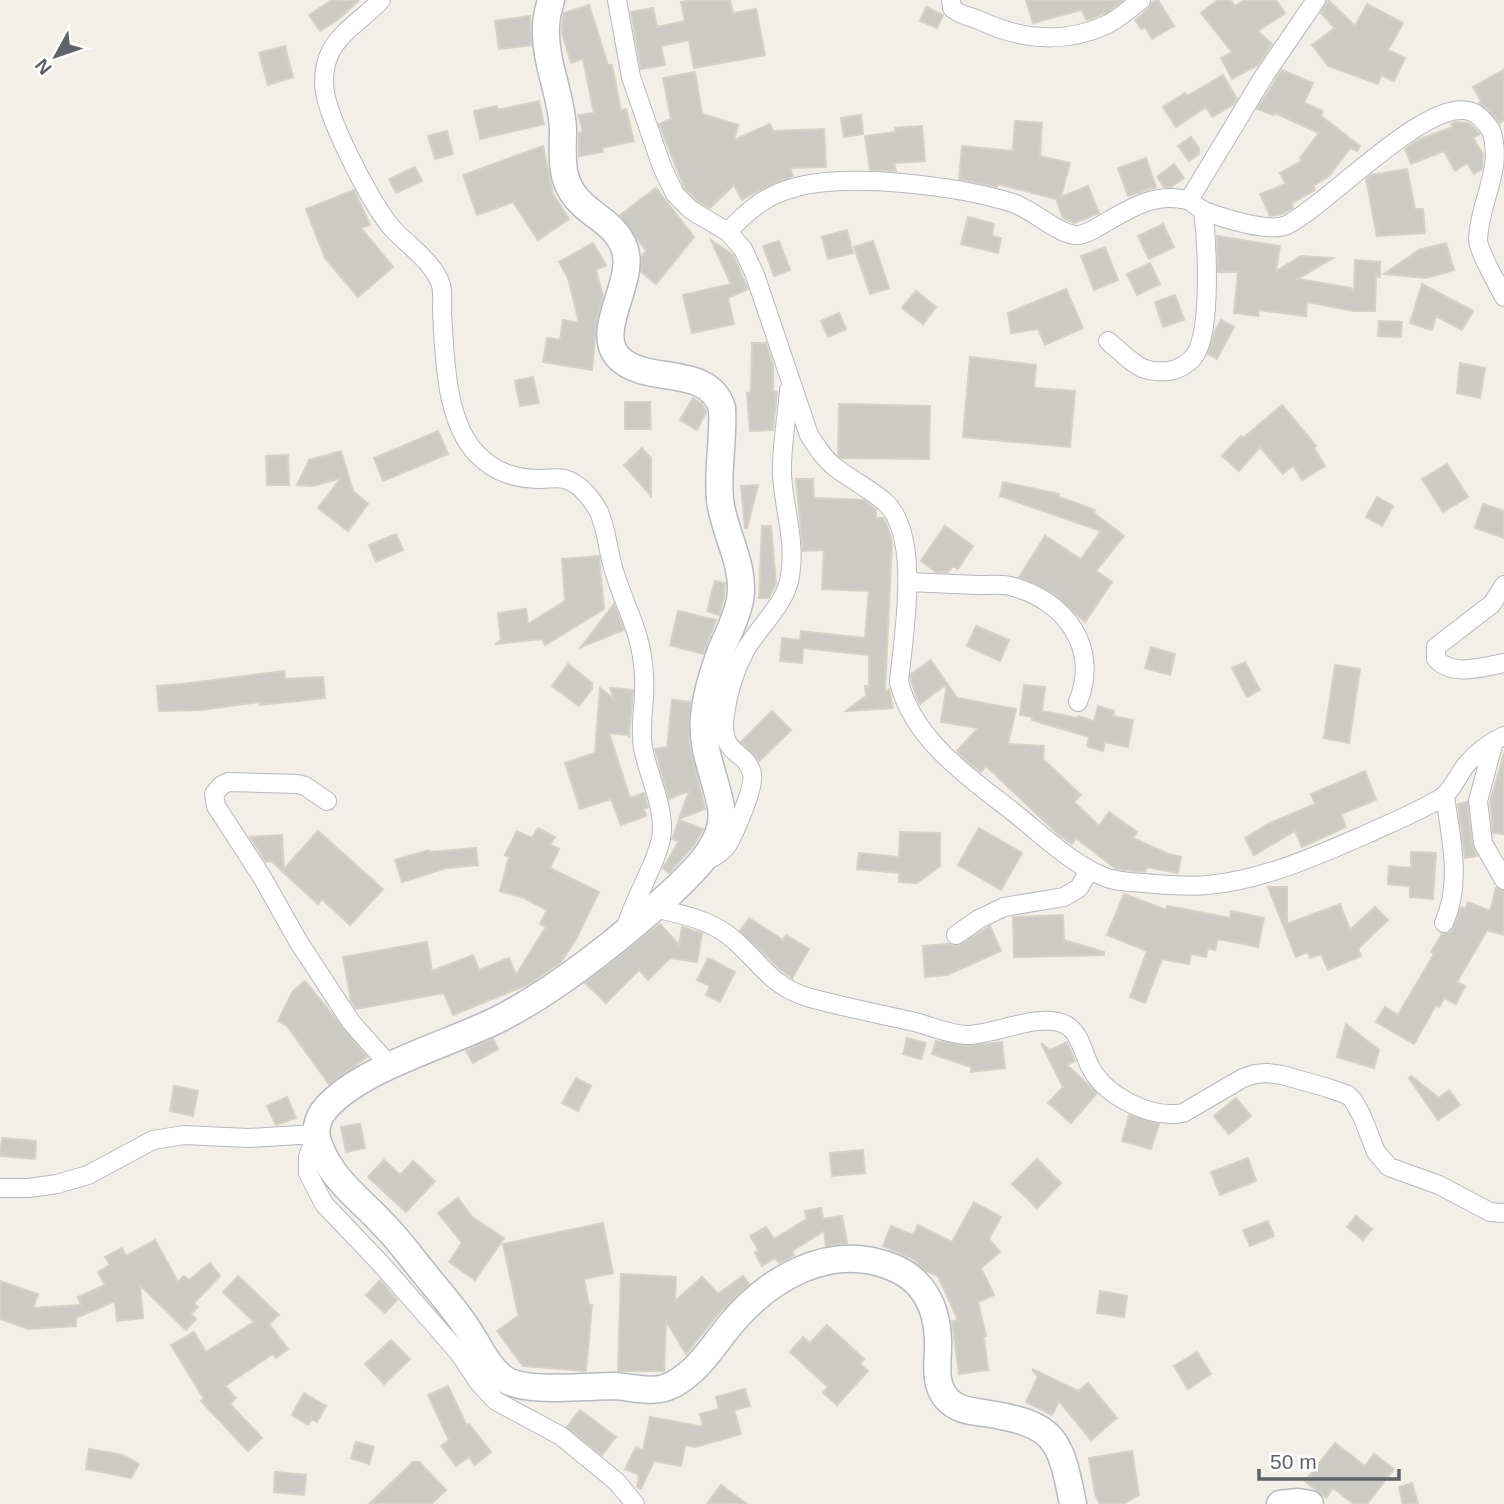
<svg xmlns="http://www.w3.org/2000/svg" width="1504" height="1504" viewBox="0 0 1504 1504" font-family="Helvetica,sans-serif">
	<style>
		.building { fill: #cccac5; stroke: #d6d1c6; stroke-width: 2 }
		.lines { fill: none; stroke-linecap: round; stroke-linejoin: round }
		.street-casing { stroke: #b5b8bc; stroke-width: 20 }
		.secondary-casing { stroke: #b6babf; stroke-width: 29 }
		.street { stroke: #fff; stroke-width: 18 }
		.secondary { stroke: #fff; stroke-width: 26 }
	</style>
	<rect width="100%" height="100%" fill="#f1efe8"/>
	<!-- building -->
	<path class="building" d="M332 0H359L339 19 320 31 309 15Z
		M694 0H730L733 13 756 9 765 55 694 68 689 40 661 46 665 65 641 69 631 12 653 8 657 27 685 21 681 2Z
		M1026 0H1123L1107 12 1087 20 1081 10 1033 23Z
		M1158 0 1174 26 1152 39 1145 27 1141 29 1135 20 1148 9 1152 2Z
		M1218 0H1230L1235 6 1245 0H1276L1285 13 1258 31 1272 44 1258 65 1232 79 1221 58 1232 52 1201 13Z
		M1328 0 1355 26 1367 4 1403 23 1388 50 1405 58 1394 81 1381 75 1378 84 1328 66 1312 45 1335 28 1321 13Z
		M589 5 608 65H612L621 110 626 109 634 141 602 148 603 152 579 156V133L583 131 578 115 594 113 583 59 571 63 562 33V24L564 13Z
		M926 7 943 15 937 28 920 21Z
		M530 16 531 45 499 49 495 21Z
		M285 46 293 77 268 85 259 53Z
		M1282 70 1313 83 1304 103 1323 111 1321 116 1360 146 1357 151 1350 148 1329 176 1313 186 1315 190 1292 203 1293 208 1282 214 1270 216 1260 194 1286 184 1280 173 1302 161 1300 158 1319 133 1275 113 1274 115 1257 109Z
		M1504 70V120L1500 123 1488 109 1479 103 1481 101 1473 87Z
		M695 72 702 114 738 125 734 140 770 124 773 131 824 129 826 167 790 168 793 176 770 185 742 200 734 185 710 208 698 201 684 187 659 124 671 119 663 78Z
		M1223 75 1237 99 1233 105 1212 117 1206 107 1176 127 1163 107 1185 93 1187 96Z
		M539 101 544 124 480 139 474 111 497 106 498 110Z
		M861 115 863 134 844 137 841 118Z
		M1015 121 1042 123 1040 156 1070 163 1061 197 1088 186 1099 213 1074 223 1063 218 1056 199 998 184 997 187 994 186 959 179 962 146 1013 151Z
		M1455 122 1469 123 1480 134 1473 138 1483 154 1482 169 1474 174 1467 163 1455 171 1444 151 1411 164 1405 149 1420 139 1453 127 1451 124Z
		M922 126 925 161 894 163 896 171 870 170 865 136 895 132V128Z
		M447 131 453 154 435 159 428 136Z
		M1191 137 1199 148V154L1189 161 1178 146Z
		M543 146 553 194 569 219 538 240 513 202 477 215 463 175Z
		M1146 158 1156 187 1128 196 1118 168Z
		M1174 164 1184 178 1171 187H1164L1157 177Z
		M415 167 422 181 396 193 389 179Z
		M1407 169 1415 209H1423L1425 233 1377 236 1366 179 1371 175Z
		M656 188 694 237 656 284 641 272 642 256 646 251 620 215Z
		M354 190 370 225 361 228 393 267 358 297 325 258 306 209Z
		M968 217 994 224 992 236 1001 238 998 253 961 244Z
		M1163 224 1174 247 1149 259 1138 236Z
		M847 230 853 253 828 259 822 237Z
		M1217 236 1280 246 1276 271 1301 256 1333 258 1298 279 1351 288 1354 292 1355 260 1380 262V277L1376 276 1375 311H1354L1307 302 1306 316 1259 310 1258 316 1234 313 1238 272H1218Z
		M711 240 733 255 748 289 728 298 734 324 692 333 683 295 731 284Z
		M779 241 790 270 774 276 763 246Z
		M873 241 889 288 870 294 854 247Z
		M593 243 606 265 596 270 603 296 597 318 592 370 543 362 547 338 560 340 563 320 579 323 568 278 559 262Z
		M1446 243 1454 270 1426 278 1384 274 1419 250Z
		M1105 247 1118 280 1094 290 1081 256Z
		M1150 263 1160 284 1137 295 1127 274Z
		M1422 284 1473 311 1462 330 1436 316 1432 330 1410 323Z
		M1066 289 1083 328 1045 345 1038 329 1011 333 1008 313Z
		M916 291 936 307 923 324 902 308Z
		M1175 295 1184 320 1163 327 1155 302Z
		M839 313 846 329 828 337 821 321Z
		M1221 320 1234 327 1217 359 1208 354 1215 331Z
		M1379 321 1402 322 1401 337 1378 336Z
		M752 343H766L773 365V391L777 392 773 430 750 431 747 393 751 392Z
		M970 357 1036 365 1034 388 1075 391 1070 447 963 437Z
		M1460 363 1485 368 1480 398 1457 393Z
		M533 377 539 403 520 406 515 381Z
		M693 398 702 404 706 412 697 430 680 420Z
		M625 402H650L651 429H625Z
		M839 404 930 406 929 459 841 458 838 455Z
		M1282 405 1316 446 1314 448 1325 466 1302 480 1293 465 1283 474 1260 447 1239 471 1222 456 1241 436 1243 438Z
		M438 431 448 454 383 481 374 458Z
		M642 448 651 458V496L624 465Z
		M341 451 353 491 368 504 348 531 318 508 341 478 313 486 297 485 309 460Z
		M288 455 289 485H267L266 456Z
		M1447 464 1468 497 1443 512 1422 479Z
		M796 479H813L814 498 864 500 876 509V518H883L886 523 892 542 885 692 889 689 893 708 846 711 866 696 865 686H869V655L803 648 802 663 780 661 782 638 800 640 801 631 865 638 869 591 822 589 824 550 803 551Z
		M1003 482 1059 494V497L1095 510 1094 513 1124 536 1096 571 1112 582 1085 622 1054 594 1019 577 1045 536 1081 559 1101 531 1000 496Z
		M758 485 747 528H745L741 486Z
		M1377 497 1393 506 1382 526 1366 517Z
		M1483 504 1504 511V538L1475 528Z
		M762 526H771L776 583 769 598H759Z
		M945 526 973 546 958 569 953 566 948 572H936L921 561Z
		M396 534 403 550 376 562 369 545Z
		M599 556 604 609 545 645 542 639 495 644 501 640 498 613 526 609 528 624 565 601 562 559Z
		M715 581 725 583 724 598 719 615 707 611Z
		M614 604 624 630 581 647Z
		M678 611 716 620 703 654 670 645Z
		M976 626 1009 640 1000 661 967 646Z
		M1151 647 1175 654 1170 675 1145 668Z
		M931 660 957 698 1016 709 1008 744 1044 746 1043 759 1081 795 1074 802 1099 826 1109 812 1137 832 1133 838 1166 853 1181 857 1178 873 1147 867 1145 872 1116 869 1076 838 1072 844 1059 835 986 766 981 772 968 762 957 751 978 728 941 722 947 684 920 704 917 698 911 681V674Z
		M1245 662 1260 690 1247 697 1232 668Z
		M568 664 592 683V689L579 706 552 686Z
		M1335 665 1360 669 1349 743 1324 738Z
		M284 671 285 679 323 677 325 698 260 705V702L200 710 159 711 157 686 183 684Z
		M1024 685 1045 687 1042 711 1078 718V716L1094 721 1098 706 1114 711 1113 716 1133 720 1128 747 1105 742 1103 751 1087 746 1089 737 1032 720V717L1020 715Z
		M600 688 614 699 610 688 633 690 629 738 628 735 609 733 630 798 644 793 648 807 644 809 646 816 621 825 611 799 580 809 565 763 595 753Z
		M672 700 690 702 689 743 705 809 679 819 689 791 669 799 655 749 667 747Z
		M772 711 791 730 759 761 741 742Z
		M1504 753V834L1493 833 1490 802Z
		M1365 771 1376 800 1341 814 1346 827 1302 847 1295 831 1254 855 1245 838 1270 823 1315 804 1311 794Z
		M1467 802 1472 844 1477 856 1465 858 1458 804Z
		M679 820 703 829 694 845 669 873 663 868 679 841 672 839Z
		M538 828 555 837 550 845 559 849 550 868 599 892 576 939 561 962 527 985 453 1015 444 993 356 1009 351 1001 343 957 427 942 432 971 473 955 479 970 509 958 516 975 546 927 540 924 547 910 524 898 500 891 509 857 505 855 517 831 532 838Z
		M979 828 1022 853 1001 890 958 865Z
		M318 831 383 889 350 925 322 899 318 904 271 861 266 862 250 837 282 835 284 869Z
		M900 832 940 833V866L917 883 899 882V873L857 869 859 853 899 857Z
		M476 848 478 865 446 868 402 882 395 860 429 850V852Z
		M1411 852 1436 853 1433 899 1410 897V886L1388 884 1389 866 1411 868Z
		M1268 887H1287V924L1340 904 1350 930 1375 907 1388 920 1358 949 1361 956 1328 970 1321 954 1310 958 1308 952 1296 957Z
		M1496 888 1504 891V935L1487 930 1457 982 1465 986 1456 1004 1444 998 1439 1007 1436 1005 1414 1044 1376 1022 1385 1007 1398 1015 1434 954 1431 952 1442 934 1451 932 1454 927 1461 907 1465 909 1468 902 1490 911Z
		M1124 894 1166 910 1167 906 1230 918 1231 911 1264 918 1258 947 1218 939 1215 950 1208 948 1206 957 1191 954 1189 964 1162 959 1145 1003 1130 997 1147 951 1107 935Z
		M1063 915 1064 940 1104 952V955L1014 957 1013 917Z
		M749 918 783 940 786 935 809 949 792 978 780 969 740 931Z
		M660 924 679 945 682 927 702 933 697 962 670 958 648 980 639 970 606 1003 585 983Z
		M990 926 1001 951 947 975 925 977 923 946 949 944 958 946Z
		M708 958 735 972 720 1002 706 995 710 986 697 980Z
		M305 981 367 1057 329 1084 287 1026 278 1021 293 991Z
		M1346 1024 1379 1050 1374 1068 1337 1057Z
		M907 1038 926 1043 921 1059 903 1054Z
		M493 1039 498 1049 473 1063 466 1051Z
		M936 1041 966 1046 1002 1042 1005 1068 971 1072V1067L932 1054Z
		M1067 1042 1075 1061 1067 1065 1097 1093 1071 1123 1048 1103 1063 1087 1041 1043 1050 1050Z
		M1411 1076 1439 1098 1449 1090 1460 1105 1438 1120 1409 1078Z
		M576 1078 591 1086 578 1111 562 1103Z
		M174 1086 198 1091 193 1116 170 1111Z
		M287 1097 296 1118 276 1125 267 1106Z
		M1236 1098 1251 1116 1229 1134 1214 1116Z
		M1129 1115 1159 1124 1151 1149 1122 1141Z
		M360 1124 365 1148 346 1152 341 1127Z
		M2 1138 36 1141 35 1159 0 1156Z
		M863 1150 865 1173 832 1176 830 1153Z
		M1248 1158 1256 1181 1220 1195 1211 1172Z
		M1037 1159 1061 1183 1037 1208 1012 1184Z
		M384 1160 400 1175 413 1161 435 1181 406 1212 368 1177Z
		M458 1198 472 1217 504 1238 475 1280 449 1262 462 1243 438 1213Z
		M974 1202 1001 1217 989 1239 1000 1252 981 1268 994 1295 978 1302 986 1336H984L988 1370 959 1374 952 1321 958 1320 938 1276 926 1271 913 1259 883 1246 891 1226 913 1235 918 1225 952 1242Z
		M821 1208 823 1219 842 1216 847 1243 826 1246 824 1231 792 1251 794 1255 787 1259 779 1263 775 1258 762 1266 755 1253 759 1251 750 1236 766 1227 774 1239 807 1219 805 1211Z
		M1356 1216 1372 1229 1363 1240 1347 1227Z
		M1268 1221 1274 1236 1250 1246 1243 1230Z
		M603 1223 613 1273 584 1279 589 1305H592L586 1371 523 1366 497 1331 517 1317 519 1318 503 1244Z
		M155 1240 178 1282 184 1276 189 1280 210 1263 220 1276 194 1303 198 1307 191 1314 196 1319 186 1330 140 1285 143 1318 117 1321 115 1301 76 1318V1326L29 1329 0 1319V1281L38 1294 33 1308 81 1305 78 1297 105 1285 98 1272 110 1265 105 1257 122 1248 126 1256Z
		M621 1274 676 1277 675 1301 702 1277 718 1294 743 1276 749 1284 718 1314 686 1354 666 1321 664 1371H618Z
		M238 1276 279 1315 269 1324 288 1349 276 1358 273 1354 225 1386 236 1398 230 1404 262 1438 248 1451 201 1401 204 1399 171 1345 194 1332 206 1352 254 1322 223 1292Z
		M380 1280 397 1300 385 1313 366 1295Z
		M1100 1291 1127 1296 1124 1317 1097 1313Z
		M827 1325 864 1359 860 1364 868 1371 837 1405 823 1393 828 1387 790 1352 803 1337 810 1343Z
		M391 1340 410 1359 384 1384 365 1364Z
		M1197 1352 1211 1374 1188 1389 1174 1366Z
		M1032 1369 1078 1391 1088 1383 1117 1418 1091 1440 1059 1401 1052 1415 1026 1402 1038 1377Z
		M448 1386 467 1426 469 1424 491 1452 475 1465 469 1457 456 1466 441 1446 449 1440 428 1395Z
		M745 1389 750 1406 734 1410 741 1434 695 1447 685 1445 681 1466 654 1461 641 1489 637 1487 639 1475 625 1469 636 1447 643 1451 650 1417 703 1427 700 1414 719 1409 716 1397Z
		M304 1393 326 1406 317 1422 312 1419 308 1425 292 1415Z
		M580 1410 616 1437 602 1455 567 1427Z
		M356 1442 374 1447 369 1464 351 1458Z
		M1335 1443 1365 1466 1374 1454 1394 1469 1367 1504H1354L1333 1488 1326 1498 1305 1481Z
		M89 1449 122 1455 139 1464 131 1478 86 1469Z
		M1132 1451 1139 1495 1123 1504H1100L1095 1494 1089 1458Z
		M413 1462H419L446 1490 431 1504H369Z
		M275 1472 306 1475 304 1495 274 1492Z
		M1412 1483 1418 1504H1403L1399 1487Z
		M721 1485 747 1504H707Z"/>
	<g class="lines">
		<defs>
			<path id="street" d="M381 0C366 17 342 30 331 51 326 60 324 73 324 83 324 114 371 203 391 227 406 244 434 262 441 285 443 294 442 304 442 313 445 357 445 421 477 454 495 473 516 479 542 479 549 479 557 477 564 479 579 482 592 499 599 512 607 530 608 552 614 571 626 610 642 632 644 676 646 700 639 724 643 748 648 774 662 801 662 828 663 854 632 900 625 931
				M617 0 631 77 662 167 675 194 691 210 728 232 743 249 755 275 809 435C817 447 824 459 836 468 852 480 870 489 885 502 922 536 903 637 899 682 913 739 968 777 1012 811 1040 833 1069 862 1102 876 1116 882 1130 882 1144 883 1165 885 1187 887 1208 885 1263 880 1319 855 1369 833 1393 822 1418 812 1441 798 1452 791 1458 775 1466 765 1476 753 1491 742 1504 736
				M951 0 952 8C960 16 971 16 981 21 1022 40 1064 44 1106 25 1119 19 1130 8 1141 0
				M1189 200 1264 76 1316 0
				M728 232C746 212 766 195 793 188 848 172 958 186 1013 203 1032 209 1061 237 1079 235 1087 234 1096 228 1103 224 1129 209 1154 192 1187 200 1193 202 1198 208 1204 211 1223 218 1269 233 1287 225 1328 205 1429 94 1472 112 1480 115 1486 123 1491 130 1504 169 1480 199 1478 239 1478 251 1498 285 1504 297
				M1108 341C1119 350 1130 362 1142 368 1152 372 1159 372 1168 371 1178 370 1190 363 1195 355 1212 329 1207 241 1203 210
				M908 582C931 583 954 584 978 585 988 585 1000 584 1010 586 1065 600 1100 647 1078 702
				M1504 585 1492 604 1436 647V659C1453 677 1482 667 1504 663
				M1494 741 1478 801 1483 843 1504 880
				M327 801 305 786 297 784 228 782 222 785 214 794 216 806 262 877 298 941 351 1022 390 1066
				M712 858C719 854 724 850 728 844 735 832 755 787 752 774 747 749 718 757 725 714 728 692 735 669 746 649 760 625 786 604 790 576 796 542 784 509 782 475 781 448 787 418 789 390
				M654 908C680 914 707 919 728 935 757 957 768 985 807 997 843 1007 879 1014 915 1022 933 1027 948 1034 967 1035 995 1035 1041 1011 1066 1025 1081 1033 1083 1055 1092 1070 1108 1097 1151 1119 1183 1113L1243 1078 1255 1074 1267 1073 1282 1075 1328 1088 1348 1095 1353 1100 1362 1116 1376 1152 1389 1167 1439 1185 1490 1212 1504 1213
				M1444 923C1462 882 1451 839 1445 796
				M956 935 979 919 1004 907 1064 897 1079 888 1089 870
				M0 1188H29L57 1184 88 1175 153 1140 184 1135 248 1138 316 1134 308 1157V1173L324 1204 383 1266 459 1353 479 1383 496 1401 561 1436 617 1482 635 1504"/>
			<path id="secondary" d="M551 0C549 8 546 17 546 26 544 62 562 95 563 130 563 151 560 174 572 192 586 215 617 222 625 250 635 282 594 331 618 357 645 386 708 363 722 408 724 439 717 470 720 500 724 534 746 565 740 600 737 616 729 632 722 648 714 669 706 694 704 717 701 750 715 775 721 807 727 841 694 871 672 892 622 937 558 989 499 1019 450 1044 362 1067 326 1108 317 1118 314 1132 319 1145 332 1180 360 1199 383 1224 400 1241 414 1261 429 1279 442 1295 456 1311 467 1328 478 1344 487 1366 503 1378 520 1391 562 1388 583 1387 593 1387 604 1386 614 1386 634 1387 655 1395 674 1384 698 1371 713 1346 730 1325 769 1278 830 1242 892 1267 923 1279 937 1307 938 1340 939 1359 932 1382 947 1399 957 1410 970 1411 984 1413 1055 1424 1060 1437 1073 1504
				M1280 1504 1298 1502 1310 1504"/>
		</defs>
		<!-- street casing -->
		<use href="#street" class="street-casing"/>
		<!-- secondary casing -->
		<use href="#secondary" class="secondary-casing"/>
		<!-- street -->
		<use href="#street" class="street"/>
		<!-- secondary -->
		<use href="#secondary" class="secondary"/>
	</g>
	<!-- north arrow -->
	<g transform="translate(56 56) rotate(230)" stroke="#ffffff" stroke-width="5" paint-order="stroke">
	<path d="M0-5L12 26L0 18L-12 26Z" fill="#5f6368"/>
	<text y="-10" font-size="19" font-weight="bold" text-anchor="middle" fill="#5f6368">N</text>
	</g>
	<!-- scale -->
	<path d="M1259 1469v10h140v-10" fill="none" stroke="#5f6368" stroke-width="3.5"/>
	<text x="1270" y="1469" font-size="21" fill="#5f6368" stroke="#ffffff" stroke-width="5" paint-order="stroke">50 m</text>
</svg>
